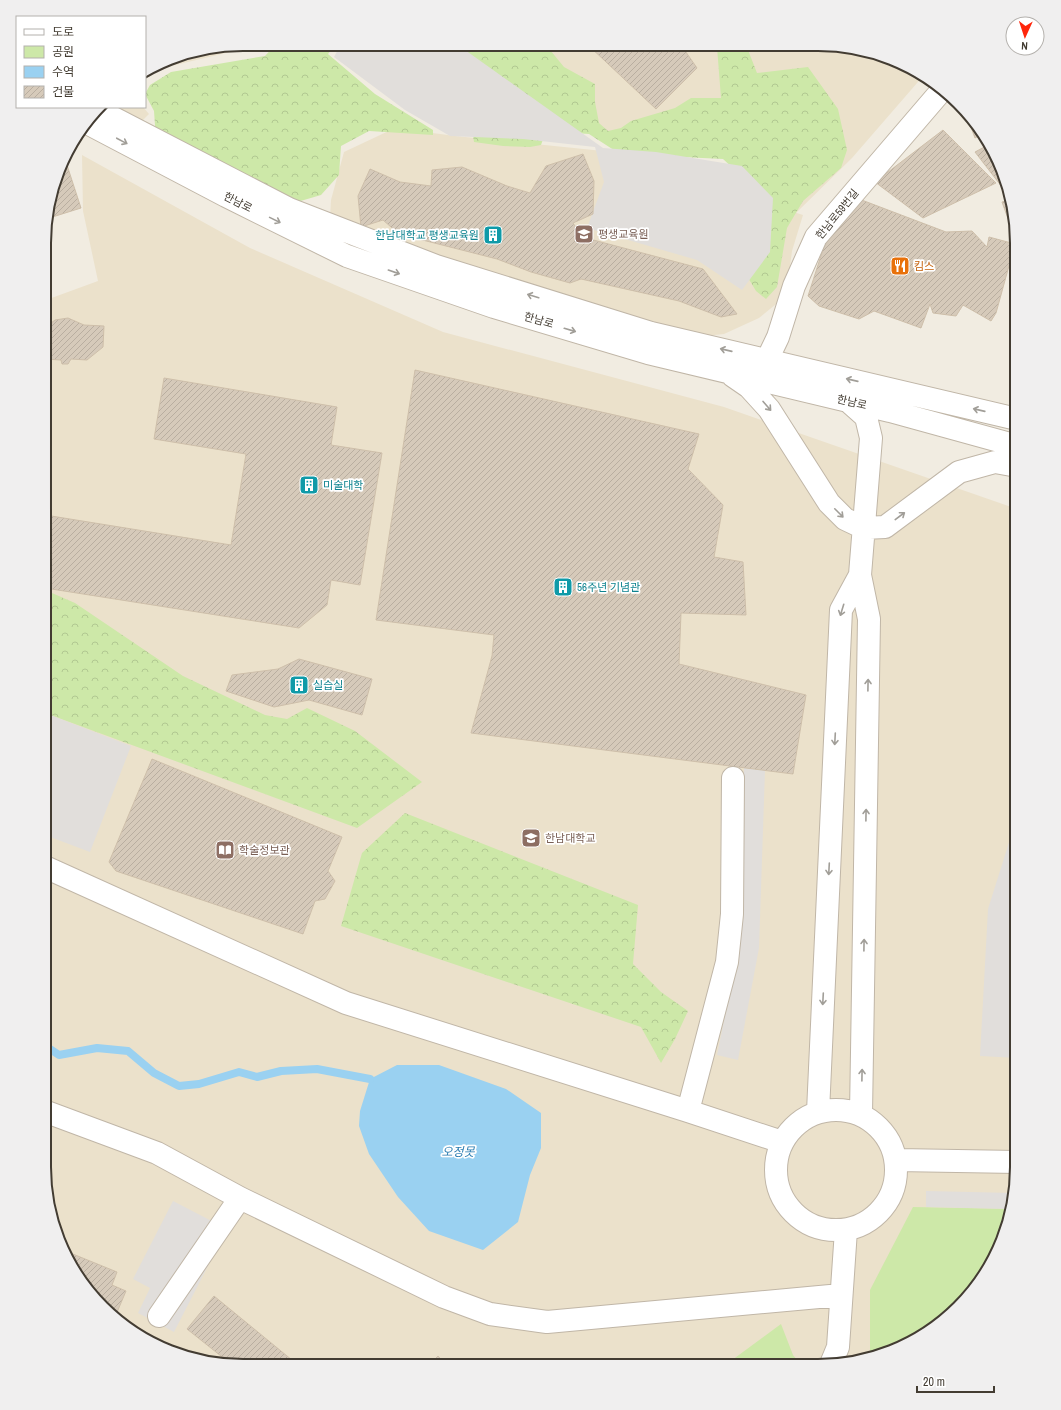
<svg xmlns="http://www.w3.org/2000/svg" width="1061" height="1410" viewBox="0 0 1061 1410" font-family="'Archivo Narrow','Noto Sans KR',sans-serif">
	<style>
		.education { fill: #ebe1cb }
		.green { fill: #cde8a8 }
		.forest { fill: url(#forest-crowns) }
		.parking { fill: #e1dedb }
		.water { fill: #9ad1f1 }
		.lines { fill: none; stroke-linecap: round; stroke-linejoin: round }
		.stream { stroke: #9ad1f1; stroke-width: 8 }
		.building { fill: url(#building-hatch); stroke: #cebfaa }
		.minor-casing { stroke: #c0b6a7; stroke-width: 24 }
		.minor { stroke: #fff; stroke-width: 22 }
		.oneway { stroke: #a19e98 }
		.labels { text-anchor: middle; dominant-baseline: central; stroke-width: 3.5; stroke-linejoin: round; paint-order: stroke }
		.street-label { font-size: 11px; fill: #433c32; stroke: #fff }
		.education-label { font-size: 11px; fill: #785e54; stroke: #fff; text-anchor: start }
		.culture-label { font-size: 11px; fill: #0d838f; stroke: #fff; text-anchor: start }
		.food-label { font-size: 11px; fill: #c56008; stroke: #fff; text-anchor: start }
		.water-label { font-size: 12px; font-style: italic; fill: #2a7cb0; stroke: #fff }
		.rim { fill: none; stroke: #433c32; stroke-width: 2 }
	</style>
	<defs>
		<pattern id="forest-crowns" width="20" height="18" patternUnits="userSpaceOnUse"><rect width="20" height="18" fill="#cde8a8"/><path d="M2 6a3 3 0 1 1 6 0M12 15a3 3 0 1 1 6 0" fill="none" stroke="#b1c891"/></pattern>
		<pattern id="building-hatch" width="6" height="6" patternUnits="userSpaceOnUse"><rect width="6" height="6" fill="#d6caba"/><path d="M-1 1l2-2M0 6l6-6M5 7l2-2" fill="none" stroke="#b9aea0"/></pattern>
	</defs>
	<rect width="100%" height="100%" fill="#f1ece1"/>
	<!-- education -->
	<path class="education" d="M243 44H263L150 71 179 55Z
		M483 45 844 46 894 59 924 75 852 158 796 213 718 154 609 141Z
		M114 107H143L149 114 141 122Z
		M395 128 455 136 603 151 803 215 792 251 786 296 759 318 724 334 705 336 582 302 429 257 330 218 331 200 344 152Z
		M82 155 250 248 443 332 724 407 1017 509V1180L1006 1231 983 1278 949 1317 906 1345 869 1359 818 1366 217 1364 179 1355 132 1332 93 1298 65 1255 51 1218 44 1167 46 300 98 281 83 211Z"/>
	<!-- green -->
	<path class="green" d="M913 1207 1011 1209C999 1268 959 1316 907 1345 896 1351 882 1355 870 1359V1290Z
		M781 1324 793 1355 802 1366H724Z"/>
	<!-- forest -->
	<path class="forest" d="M276 44H336L328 54 375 94 433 130V135L369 131 341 146 339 175 321 195 287 205 156 140 154 111 145 94 150 85 171 72 265 56Z
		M459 45H527L530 48 546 45 564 67 595 84V102L599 123 608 131 621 128 631 121 675 108 691 98H721L717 47 743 45 748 50 757 73 808 67 838 109 847 150 841 168 803 201 787 228 777 287 766 299 756 291 747 276 763 196 723 159 620 154 589 134 546 131 541 145 530 147 503 146 474 142Z
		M45 590 75 603 183 676 265 715 287 719 307 708 355 731 422 782 357 828 45 713Z
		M405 813 638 905 633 964 661 992 688 1011 675 1039 661 1063 641 1027 341 926 362 853Z"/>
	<!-- parking -->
	<path class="parking" d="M341 44 458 45 603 148 656 152 742 166 773 198 770 252 742 290 697 260 587 228 604 182 595 147 523 139 450 136 405 110 334 57Z
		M45 713 131 746 90 852 45 835Z
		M744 768 765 770 759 948 738 1060 717 1055 739 946Z
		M1017 817V1058L980 1056 988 909Z
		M926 1191 1014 1193 1011 1209 926 1207Z
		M173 1201 227 1229 174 1332 138 1313 150 1288 133 1279Z"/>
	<!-- water -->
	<path class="water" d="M397 1065H439L506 1089 541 1113V1148L530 1175 518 1222 483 1250 429 1231 398 1197 369 1154 359 1126 360 1111 370 1079Z"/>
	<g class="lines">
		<!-- stream -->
		<path class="stream" d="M44 1045 59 1055 97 1048 128 1051 154 1073 179 1086 199 1084 239 1072 257 1077 281 1071 317 1069 370 1079"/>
	</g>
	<!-- building -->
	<path class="building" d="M588 45H658L663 49 668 45H681L697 68 656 109Z
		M970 116 982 134 975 138 968 119Z
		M943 130 996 183 923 218 875 182Z
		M990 144 996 155 1007 184 1002 187 975 152Z
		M583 154 594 181 593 214 573 223 582 237 703 269 737 314 721 317 679 301 581 279 570 283 531 272 497 259 399 234 383 220 361 227 358 196 370 169 400 182 431 186 432 170 462 167 507 186 530 193 546 166Z
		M65 159 81 208 46 219V217Z
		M859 199 946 232 972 231 987 247 989 237 1015 244 996 313 991 321 963 305 956 316 933 313 930 304 921 328 874 311 859 319 819 306 808 296 827 237Z
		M1011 199 1014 223 1010 224 1002 202Z
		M68 318 84 325 104 326 103 347 87 360 71 359 68 364H62L61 360 45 359 46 327 55 320Z
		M415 370 699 434 688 469 723 505 714 557 743 562 746 615 681 613 679 664 806 695 793 774 471 733 492 656 494 635 376 620Z
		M164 378 337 407 331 445 382 453 360 585 331 580 327 605 299 628 45 588V515L231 545 246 454 154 439Z
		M299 659 372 679 362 715 309 700 274 707 226 691 232 675 278 669Z
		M152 759 342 837 328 871 335 881 325 899 315 901 303 934 116 871 109 862Z
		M63 1250 117 1272 112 1285 126 1291 115 1317 93 1298Z
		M214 1296 298 1365 231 1364 187 1329Z
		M438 1356 446 1365H429Z"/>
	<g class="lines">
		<defs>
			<path id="minor" d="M98 110 289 209 436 266 651 333 1017 419
				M87 123 226 196 347 256 494 307 648 353 890 411 1017 446
				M767 360 778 337 794 286 816 237 942 90
				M733 376 749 387 769 409 829 503 845 519 864 528 885 527 959 472 995 462 1017 466
				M848 401 866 417 871 438 860 575 869 619 861 1114
				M45 867 346 1003 688 1111 782 1142
				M776 1170a60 60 0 1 1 120 0a60 60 0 1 1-120 0Z
				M44 1111 157 1153 240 1198 444 1297 490 1314 547 1322 841 1295
				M688 1111 727 962 732 914 733 778
				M818 1112 841 610 860 575
				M897 1160 1017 1162
				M159 1316 240 1198
				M831 1364 838 1347 846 1230"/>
		</defs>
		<!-- minor casing -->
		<use href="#minor" class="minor-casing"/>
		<!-- minor -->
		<use href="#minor" class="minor"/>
	</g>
	<!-- one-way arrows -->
	<defs><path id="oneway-shaft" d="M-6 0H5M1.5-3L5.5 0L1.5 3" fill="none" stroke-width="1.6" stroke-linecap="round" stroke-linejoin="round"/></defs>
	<g class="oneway">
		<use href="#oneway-shaft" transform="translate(122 141) rotate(28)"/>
		<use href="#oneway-shaft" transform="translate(275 220) rotate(26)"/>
		<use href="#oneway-shaft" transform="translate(394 272) rotate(19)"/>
		<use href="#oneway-shaft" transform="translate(533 296) rotate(-163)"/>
		<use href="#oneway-shaft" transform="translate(570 330) rotate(16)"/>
		<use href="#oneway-shaft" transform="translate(726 350) rotate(-167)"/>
		<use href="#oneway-shaft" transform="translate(852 380) rotate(-167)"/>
		<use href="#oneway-shaft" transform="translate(767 406) rotate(49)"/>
		<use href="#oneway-shaft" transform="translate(979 410) rotate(-167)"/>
		<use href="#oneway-shaft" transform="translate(839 513) rotate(45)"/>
		<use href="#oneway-shaft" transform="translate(900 516) rotate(-37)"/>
		<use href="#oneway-shaft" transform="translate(842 610) rotate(107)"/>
		<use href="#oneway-shaft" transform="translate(868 685) rotate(-89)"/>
		<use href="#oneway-shaft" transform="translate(835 739) rotate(93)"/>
		<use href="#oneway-shaft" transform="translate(866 815) rotate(-89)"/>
		<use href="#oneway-shaft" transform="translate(829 869) rotate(93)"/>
		<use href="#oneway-shaft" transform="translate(864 945) rotate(-89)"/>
		<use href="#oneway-shaft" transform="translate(823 999) rotate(93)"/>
		<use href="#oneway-shaft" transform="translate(862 1075) rotate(-89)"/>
	</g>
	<!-- icons -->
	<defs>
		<symbol id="university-square" viewBox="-11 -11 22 22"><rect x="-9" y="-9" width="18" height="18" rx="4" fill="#8d6e63" stroke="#fff"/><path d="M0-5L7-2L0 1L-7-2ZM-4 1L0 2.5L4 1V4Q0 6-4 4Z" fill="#fff"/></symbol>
		<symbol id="building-square" viewBox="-11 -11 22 22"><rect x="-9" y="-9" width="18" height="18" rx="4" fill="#0f9aa8" stroke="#fff"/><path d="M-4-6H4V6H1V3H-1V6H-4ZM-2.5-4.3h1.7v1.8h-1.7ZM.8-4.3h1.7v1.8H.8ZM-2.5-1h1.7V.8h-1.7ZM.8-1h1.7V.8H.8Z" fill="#fff"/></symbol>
		<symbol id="restaurant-square" viewBox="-11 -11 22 22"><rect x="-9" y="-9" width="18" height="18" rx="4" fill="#e8710a" stroke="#fff"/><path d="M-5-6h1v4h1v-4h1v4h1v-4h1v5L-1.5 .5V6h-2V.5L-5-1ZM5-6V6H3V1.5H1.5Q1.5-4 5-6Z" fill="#fff"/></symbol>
		<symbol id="library-square" viewBox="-11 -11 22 22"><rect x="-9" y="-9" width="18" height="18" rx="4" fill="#8d6e63" stroke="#fff"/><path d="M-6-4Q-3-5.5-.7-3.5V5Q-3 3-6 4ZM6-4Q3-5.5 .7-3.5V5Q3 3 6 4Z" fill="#fff"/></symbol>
	</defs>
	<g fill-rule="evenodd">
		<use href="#university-square" x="573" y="223" width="22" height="22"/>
		<use href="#building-square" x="482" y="224" width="22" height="22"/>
		<use href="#restaurant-square" x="889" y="255" width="22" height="22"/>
		<use href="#building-square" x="298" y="474" width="22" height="22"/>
		<use href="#building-square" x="552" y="576" width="22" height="22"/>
		<use href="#building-square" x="288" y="674" width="22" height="22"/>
		<use href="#university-square" x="520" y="827" width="22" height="22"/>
		<use href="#library-square" x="214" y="839" width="22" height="22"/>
	</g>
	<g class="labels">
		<!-- street labels -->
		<g class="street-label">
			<text transform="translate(238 202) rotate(27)">한남로</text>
			<text transform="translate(837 214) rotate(-51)">한남로59번길</text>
			<text transform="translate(539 320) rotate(16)">한남로</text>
			<text transform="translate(852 402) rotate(13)">한남로</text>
		</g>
		<!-- education labels -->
		<g class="education-label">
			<text x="598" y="234">평생교육원</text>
			<text x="545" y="838">한남대학교</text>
			<text x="239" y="850">학술정보관</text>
		</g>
		<!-- culture labels -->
		<g class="culture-label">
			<text x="479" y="235" text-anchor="end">한남대학교 평생교육원</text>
			<text x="323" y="485">미술대학</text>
			<text x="577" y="587">56주년 기념관</text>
			<text x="313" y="685">실습실</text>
		</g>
		<!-- food labels -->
		<g class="food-label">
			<text x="914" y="266">킴스</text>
		</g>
		<!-- water labels -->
		<g class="water-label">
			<text x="458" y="1152">오정못</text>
		</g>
	</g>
	<!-- crop -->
	<path d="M0 0H1061V1410H0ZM243 51H818A192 192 0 0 1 1010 243V1167A192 192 0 0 1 818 1359H243A192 192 0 0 1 51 1167V243A192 192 0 0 1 243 51Z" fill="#f0efef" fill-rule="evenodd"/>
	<path class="rim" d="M243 51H818A192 192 0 0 1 1010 243V1167A192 192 0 0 1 818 1359H243A192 192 0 0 1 51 1167V243A192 192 0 0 1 243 51Z"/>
	<!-- legend -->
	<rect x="16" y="16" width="130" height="92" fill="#ffffff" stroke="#b4b1ad"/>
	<rect x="24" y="29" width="20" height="6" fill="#ffffff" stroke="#b4b1ad"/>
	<text x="52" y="36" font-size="12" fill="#433c32">도로</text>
	<rect x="24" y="46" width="20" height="12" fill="#cde8a8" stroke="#b4b1ad"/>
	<text x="52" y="56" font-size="12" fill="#433c32">공원</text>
	<rect x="24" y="66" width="20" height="12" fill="#9ad1f1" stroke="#b4b1ad"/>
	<text x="52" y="76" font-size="12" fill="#433c32">수역</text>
	<rect x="24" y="86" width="20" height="12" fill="url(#building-hatch)" stroke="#b4b1ad"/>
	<text x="52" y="96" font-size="12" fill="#433c32">건물</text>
	<!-- north arrow -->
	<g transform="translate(1025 36) rotate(183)"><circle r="19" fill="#ffffff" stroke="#b4b1ad"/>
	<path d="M0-3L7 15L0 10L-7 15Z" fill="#ff260b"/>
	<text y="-6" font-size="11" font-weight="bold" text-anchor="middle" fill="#433c32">N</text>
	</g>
	<!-- scale -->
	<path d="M917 1386v6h77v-6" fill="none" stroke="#433c32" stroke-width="2"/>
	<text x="923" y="1386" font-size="12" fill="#433c32" stroke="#ffffff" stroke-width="3" paint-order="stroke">20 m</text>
</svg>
